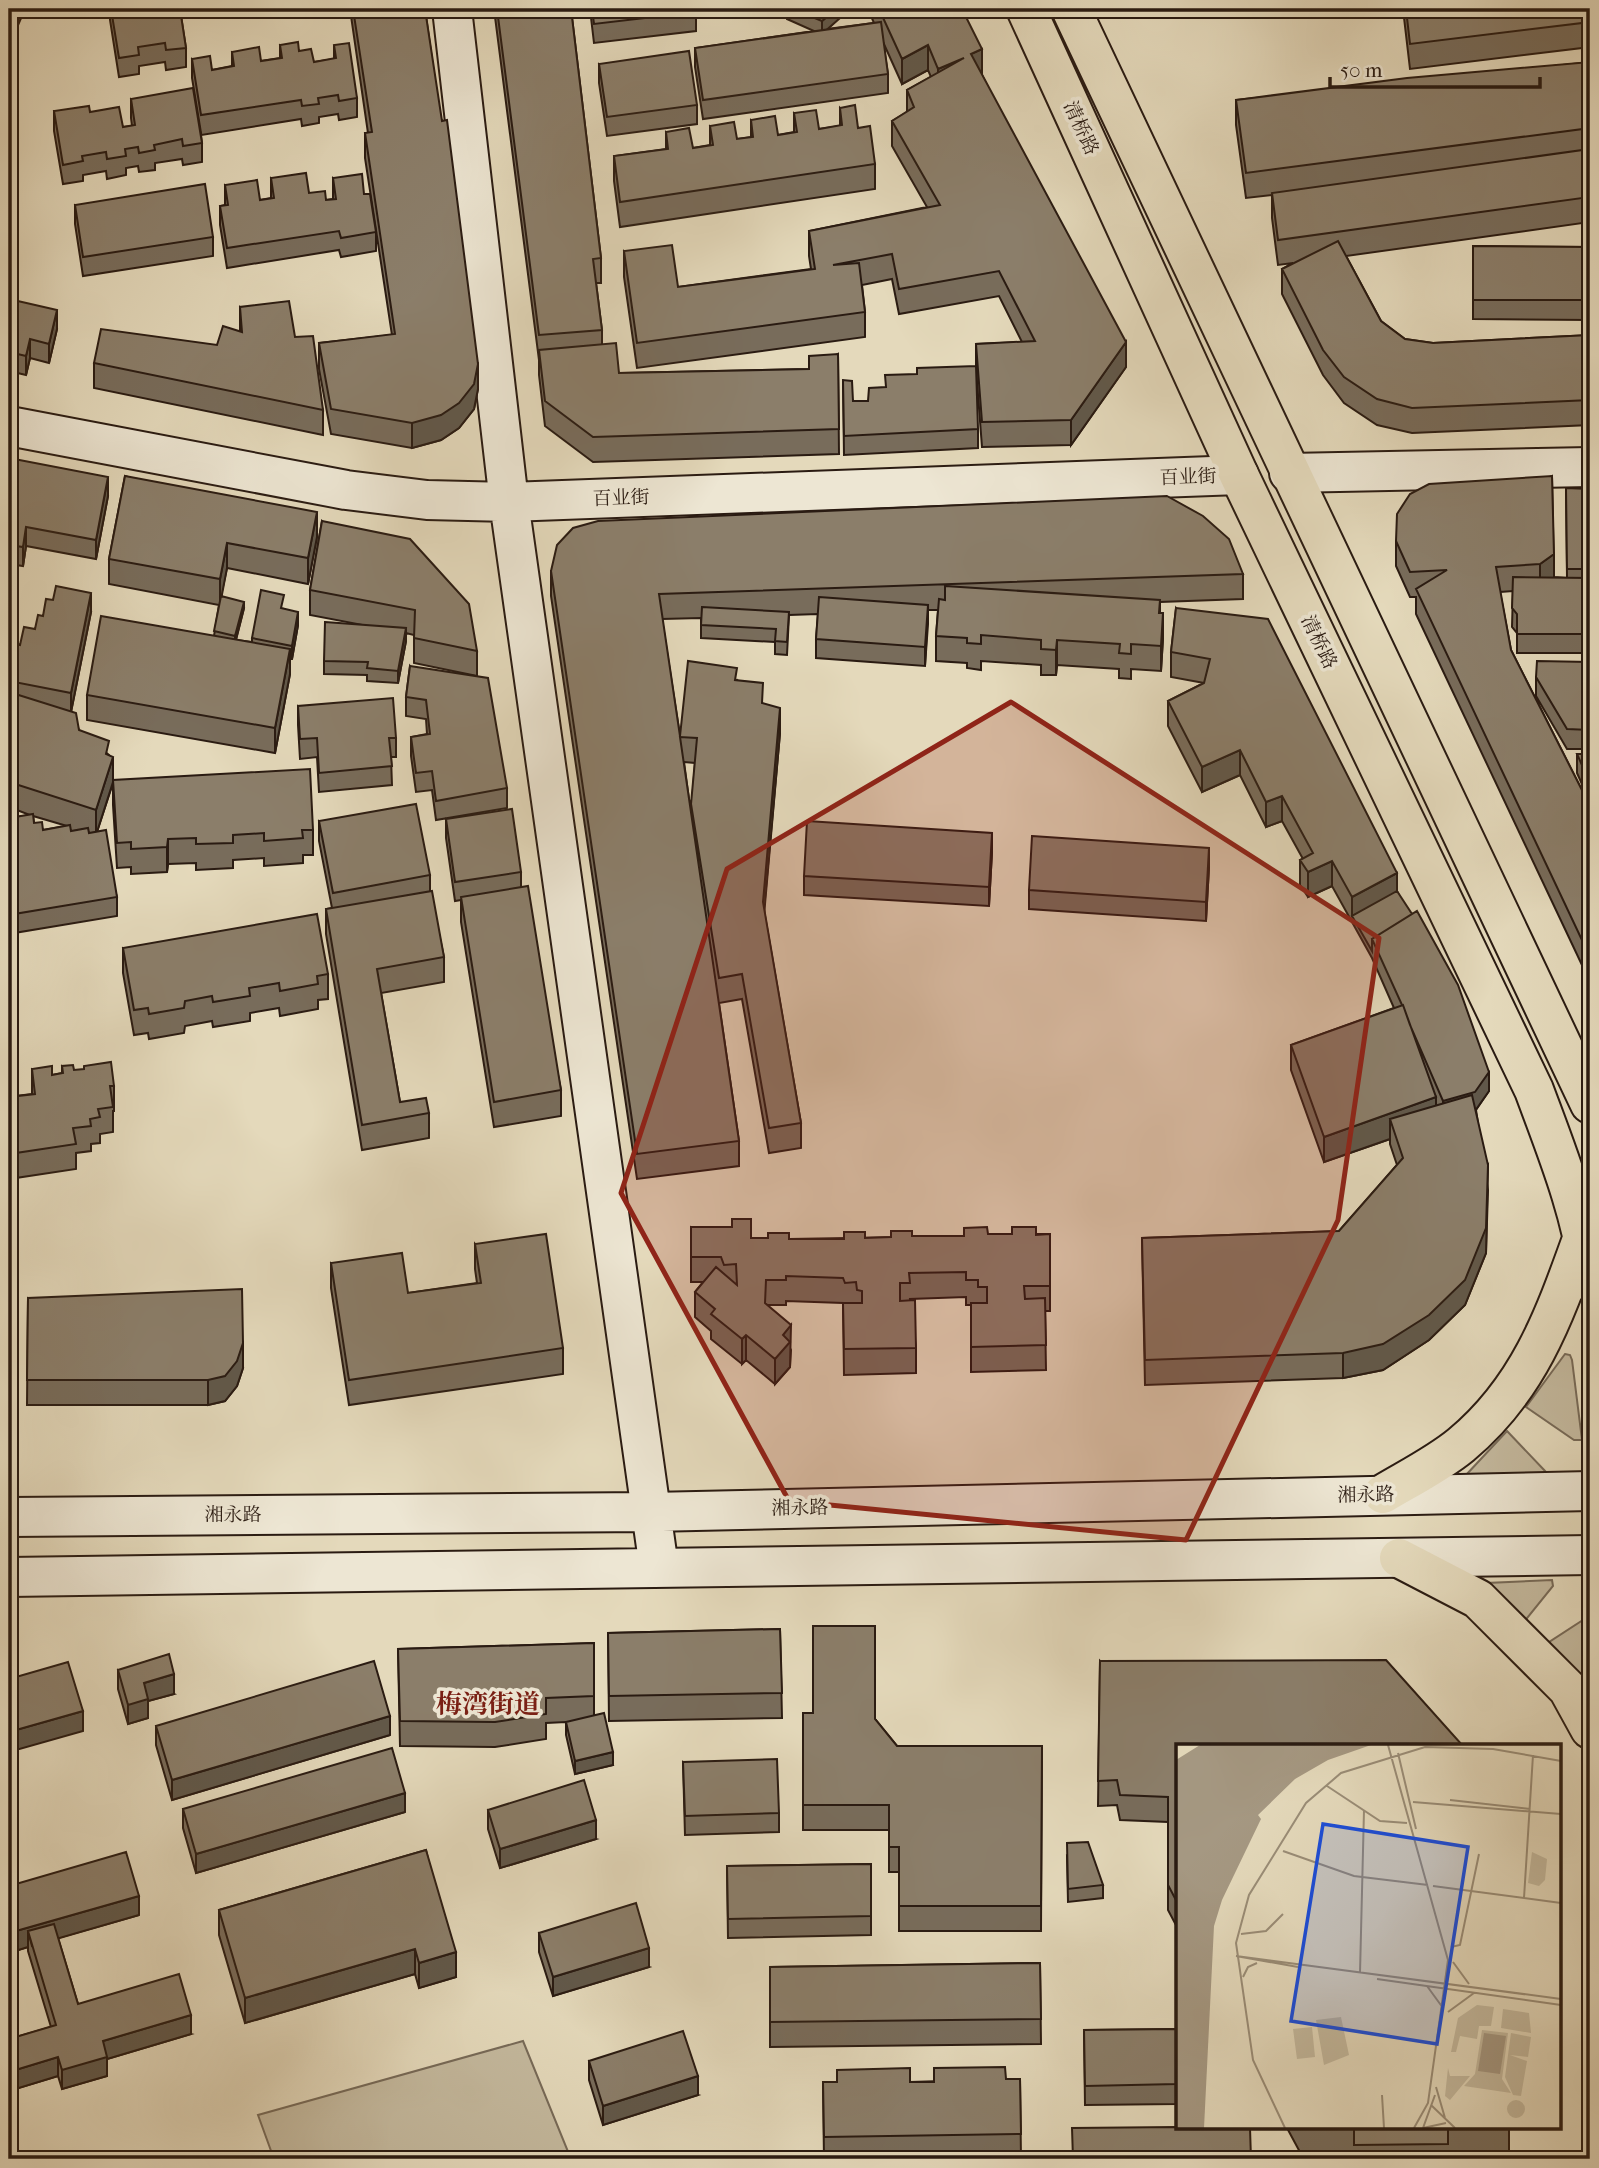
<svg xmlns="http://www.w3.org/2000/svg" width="1599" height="2168" viewBox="0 0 1599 2168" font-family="'IM FELL French Canon','Noto Serif SC',serif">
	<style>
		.green { fill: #c4b99e; stroke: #776a58; stroke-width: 2 }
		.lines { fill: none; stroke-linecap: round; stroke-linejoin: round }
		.secondary-casing { stroke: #2a1b12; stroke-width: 42 }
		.primary-casing { stroke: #2a1b12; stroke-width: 42 }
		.secondary { stroke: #ede6d3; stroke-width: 38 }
		.primary { stroke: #e4d9bb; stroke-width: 38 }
		.wall { fill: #786c5b; stroke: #2a1b12; stroke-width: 2; fill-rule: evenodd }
		.shaded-wall { fill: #61584a; stroke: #2a1b12; stroke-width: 2 }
		.building { fill: #8b7e6a; stroke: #2a1b12; stroke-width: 2 }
		.marked { fill: #8f2418; fill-opacity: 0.2; stroke: #8f2418; stroke-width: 5; stroke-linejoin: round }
		.labels { text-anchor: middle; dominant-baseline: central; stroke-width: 7; stroke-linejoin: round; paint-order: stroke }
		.street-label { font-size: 19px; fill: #2a1b12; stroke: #ede6d3 }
		.district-label { font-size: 26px; font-weight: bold; fill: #7a1f14; stroke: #ede6d3 }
		.inset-road { fill: none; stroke: #9a8d77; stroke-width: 2 }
		.view { fill: #1d4ed8; fill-opacity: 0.15; stroke: #1d4ed8; stroke-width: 3.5 }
		.inset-edge { fill: none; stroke: #2a1b12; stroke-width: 3.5 }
	</style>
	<rect width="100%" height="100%" fill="#e4d9bb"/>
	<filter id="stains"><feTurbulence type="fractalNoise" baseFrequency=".00286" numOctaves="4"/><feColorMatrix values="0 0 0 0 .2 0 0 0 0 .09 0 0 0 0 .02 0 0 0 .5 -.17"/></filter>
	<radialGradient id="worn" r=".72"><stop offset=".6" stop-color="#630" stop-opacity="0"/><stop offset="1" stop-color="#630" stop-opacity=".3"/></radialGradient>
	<!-- green -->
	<path class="green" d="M1565 1354 1570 1355 1572 1360 1582 1440H1574L1526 1407Z
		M1507 1431 1546 1472V1480L1466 1475Z
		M1552 1580 1553 1586 1519 1628 1487 1583Z
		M1583 1620H1590V1687L1586 1692 1540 1648Z
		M523 2041 571 2159H274L258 2115Z"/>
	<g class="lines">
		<defs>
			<path id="secondary" d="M452 9 509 502 659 1568
				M9 426 346 490 427 500 509 502 1239 475
				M1289 473 1590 467
				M9 1517 651 1512 1590 1491
				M9 1577 1590 1555"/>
			<path id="primary" d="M1026 9 1239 475 1534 1090C1557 1152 1583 1216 1590 1282
				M1071 9 1590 1104
				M1383 1494C1408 1479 1438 1464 1461 1445 1528 1389 1553 1320 1582 1239
				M1399 1558 1478 1599 1568 1689 1590 1729"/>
		</defs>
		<!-- secondary casing -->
		<use href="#secondary" class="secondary-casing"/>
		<!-- primary casing -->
		<use href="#primary" class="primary-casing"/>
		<!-- secondary -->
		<use href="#secondary" class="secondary"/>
		<!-- primary -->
		<use href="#primary" class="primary"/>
	</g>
	<!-- wall -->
	<path class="wall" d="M110 9H180L186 48V67L166 70 165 62 139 66V74L119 77 110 20Z
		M350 9H425L478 389 474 409 459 428 441 440 412 448 331 434 319 369V343L392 335 365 158V133H368Z
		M494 9H571L601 258V283H596L602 330V345L619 373 809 369 838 354 839 454 593 462 545 426 539 375V360Z
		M590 9H696V31L594 43Z
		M787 9H849L827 29 874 23 868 9H962L982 75 1126 367 1071 445 982 447 976 369V344L1022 342 999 296 899 314 892 279 862 285 865 312V337L637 368 624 277V251L678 287 811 269 809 256V231L927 207 892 146V121L907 112V90L931 77 928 70 902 84 883 42 888 74V93L703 119 695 67V48L814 31 787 19Z
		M1403 9H1590V47L1410 69Z
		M280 45 299 51 314 62 334 59V45L357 98V117L339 120 338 114 319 117V123L302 126 301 119 201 135 202 143V162L183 165 182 159 155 163V170L139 172 138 166 126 168V175L107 179 106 171 83 175V181L63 184 54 131V111L90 112 123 127 132 126 131 118V99L201 133 192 78V59L212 70 232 66V52L261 61 280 58Z
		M1590 62V222L1346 256 1381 321 1405 339 1433 343 1590 335V425L1412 433 1377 425 1344 403 1323 375 1282 294V269L1293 263 1278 265 1272 218V195L1246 198 1236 125V100Z
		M599 64 697 105V124L607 136 599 83Z
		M840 108 858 128 875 164V189L620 227 614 181V156L666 149V132L693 148 710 145V126L737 139 751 137V120L778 135 794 132V113L819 129 840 126Z
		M271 178 326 200 333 199V178L364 194 376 232V251L341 257 339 250 227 268 220 225V206L225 205V185L260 200 271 198Z
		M75 205 213 237V256L83 276 75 224Z
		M1473 246 1590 247V320L1473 319Z
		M9 299 57 329 49 363 30 358 26 375 9 371Z
		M240 307 295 337 323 410V435L94 388V363L217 345 240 331Z
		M843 380 853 401 978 429V448L844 455Z
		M9 458 108 496 96 559 26 546 23 566 9 564Z
		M125 476 317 537 308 584 227 568 221 596 244 608 236 640 252 642V638L283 609 298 625 292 659H290V674L275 753 87 720V695L214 636 219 605 109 584V559Z
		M1552 476 1554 577 1567 578 1566 488 1590 489V653H1517V633L1512 627 1513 591 1500 592 1511 650 1590 806V982L1416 614V597H1410L1396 566V541Z
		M322 521 477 651V676L414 663V635L406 633V641L398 683 367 681V675L324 674V661L363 625 310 615V590Z
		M551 571 1243 574V599L1160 602V613L1163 638 1161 671 1131 669V679L1119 678V669L1057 665 1056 675H1041V665L981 661V670L967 668V663L936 661V636L938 610H928L925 666 816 658V639L818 614 789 615 787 655 775 654V642L701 638V618L662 619 680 736 737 680 763 704 780 733 764 910 801 1123V1148L769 1153 742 999 719 1003 739 1141V1166L637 1179 551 596ZM684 762 695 763 691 814Z
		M1176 608 1397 891 1489 1091 1476 1110 1488 1190 1486 1253 1465 1305 1429 1340 1383 1370 1343 1378 1145 1385 1142 1238 1339 1231 1397 1165 1390 1144V1139L1324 1162 1291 1070V1045L1394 1008 1372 958 1332 886 1308 897 1300 885V860L1303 859 1282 821 1266 827 1240 775 1202 792 1168 726V701L1204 683 1171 677V652Z
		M91 612 71 712 79 730 109 755 113 780 313 830V855H303V863L264 866V858L233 860V868L196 870V863L168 864 167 872 131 874V867L117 868 113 805V783L97 832 117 897V916L14 933 12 922H9V818L30 815 9 807V649L17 635 12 643 20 645 35 629 43 616ZM33 816 67 826 43 830 34 823Z
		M1590 662V749H1567L1536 696V677Z
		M410 666 507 788V808L436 820 432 790 416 792 411 756V737L427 734 426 719 406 716V697Z
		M298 706 396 738V757H391L392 785 319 792 317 757 300 759 298 725Z
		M1577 754H1590V802L1577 773Z
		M446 819 521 872V887L561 1090V1116L494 1127 461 922V900L455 901 446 838Z
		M319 821 430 875V891L444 957V982L381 993 400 1102 429 1113V1138L362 1150 326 934V909L332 908 319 841Z
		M992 852 989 906 804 895V876Z
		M1209 867 1206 921 1029 909V890Z
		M123 948 328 974V999L318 1000V1009L280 1016 279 1008 250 1013V1021L213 1027 212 1021 185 1026 184 1033 149 1039 148 1033 134 1035 123 973Z
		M62 1066 114 1086V1111H113V1132L100 1134V1143L91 1144V1151L76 1153V1169L9 1179V1097L32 1094V1069L52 1075 62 1073Z
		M691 1227 751 1238 789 1239 964 1236 988 1234H1050V1311H1045L1046 1370 971 1372V1305H966V1297L910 1299 916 1348V1373L844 1375 843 1303 786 1301V1305H767L791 1350 790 1367 775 1384 746 1360 742 1364 711 1339V1331L695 1317V1292L703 1282H691Z
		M475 1244 563 1348V1374L349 1405 331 1288V1263L408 1293 477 1283 475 1269Z
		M28 1298 243 1368 237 1386 225 1401 208 1405H27Z
		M780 1629 782 1718 609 1721 608 1633Z
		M594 1643V1715L613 1765 575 1774 566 1735V1722L546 1723V1739L495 1747 400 1746 398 1649Z
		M1100 1661 1177 1746V1927L1168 1910V1822L1120 1820 1117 1805 1098 1806Z
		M118 1670 174 1694 148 1701V1718L128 1724 118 1689Z
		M803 1713 875 1719 897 1746H1042L1041 1931H899V1872H889V1830H803Z
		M156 1726 390 1735 172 1800 156 1745Z
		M683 1762 779 1813V1832L685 1835Z
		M183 1809 405 1812 196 1873 183 1828Z
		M488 1810 596 1839 500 1868 488 1829Z
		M426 1850 456 1977 419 1988 415 1974 245 2023 219 1935V1910Z
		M1067 1856 1103 1885V1898L1068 1902Z
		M871 1864V1935L728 1938 727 1866Z
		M9 1886 139 1915 58 1938 78 2004 191 2034 107 2059V2076L62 2089 58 2076 9 2091V2039L51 2027 28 1951V1947L9 1953Z
		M539 1933 649 1967 553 1996 539 1952Z
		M1040 1963 1041 2044 770 2047V1967Z
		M1177 2029V2104L1085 2105 1084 2030Z
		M589 2061 698 2095 603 2125 589 2080Z
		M1006 2079H1020L1021 2159H824L823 2082H910Z
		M1287 2128H1509V2154L1448 2153V2159H1354V2153L1301 2154Z"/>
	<!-- shaded-wall -->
	<path class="shaded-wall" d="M17 9H25L9 46V26Z
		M836 9H849V10L822 34V21Z
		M928 45V70L902 84V59Z
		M982 49V74L971 79V54Z
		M964 58 938 94V69Z
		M57 310V329L49 363V344Z
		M30 339V358L26 375V356Z
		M1126 342V367L1071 445V420Z
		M478 364V389L474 409 459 428 441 440 412 448V423Z
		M108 477V496L96 559V540Z
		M317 512V537L308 584V558Z
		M26 527V546L23 566V547Z
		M227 543V568L220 605V579Z
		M1554 554V579L1540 589V564Z
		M91 593V612L71 712V693Z
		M244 602V608L235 643V636Z
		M928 605V624L925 666V647Z
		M17 610V635L9 649V623Z
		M298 612V625L292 659V646Z
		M1163 613V638L1161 671V646Z
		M406 628V641L398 683V671Z
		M1057 640V665L1056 675V650Z
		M290 649V674L275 753V728Z
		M780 708V733L763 927V902Z
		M1240 750V775L1202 792V767Z
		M113 757V782L96 835V810Z
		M1282 796V821L1266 827V802Z
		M992 833V852L989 906V887Z
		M168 839V864L167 872V847Z
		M1209 848V867L1206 921V902Z
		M1332 861V886L1308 897V872Z
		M1397 873V898L1352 916V897Z
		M1489 1072V1091L1475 1111 1443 1120V1101Z
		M1436 1097V1122L1390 1119V1139L1324 1162V1137Z
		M1488 1165 1486 1253 1465 1305 1429 1340 1383 1370 1343 1378V1353Z
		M791 1325 790 1367 775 1384V1359L783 1335Z
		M746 1335V1360L742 1364V1339Z
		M243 1343V1368L237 1386 225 1401 208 1405V1380Z
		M174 1674V1694L148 1701V1718L128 1724V1705L144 1683Z
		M83 1711V1731L9 1752V1732Z
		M390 1716V1735L172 1800V1780Z
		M613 1752V1765L575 1774V1761Z
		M405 1793V1812L196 1873V1854Z
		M596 1820V1839L500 1868V1849Z
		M139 1896V1915L32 1946 28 1931V1947L9 1953V1933Z
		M649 1948V1967L553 1996V1977Z
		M415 1949V1974L245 2023V1998Z
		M456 1952V1977L419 1988V1963Z
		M191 2015V2034L107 2059V2076L62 2089V2070L103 2041Z
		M58 2057V2076L9 2091V2072Z
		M698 2076V2095L603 2125V2106Z"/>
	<!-- building -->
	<path class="building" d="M9 9H17L9 26Z
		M111 9H180L186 48 166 50 165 43 138 47 139 55 119 58Z
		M353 9H425L442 121 447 120 478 364 474 384 459 403 441 415 412 423 331 409 319 343 395 334 365 133 372 132Z
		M497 9H571L601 258 593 259 602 330 539 335Z
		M592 9H696V12L594 24Z
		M793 9H836L822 21Z
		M879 9H962L982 49 971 54 1126 342 1071 420 982 422 976 344 1035 341 999 271 899 289 892 254 833 265 859 263 865 312 637 343 624 251 672 245 678 287 815 269 809 231 940 205 892 121 914 107 907 90 964 58 938 69 928 45 902 59Z
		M1406 9H1590V22L1410 44Z
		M881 22 888 74 703 100 695 48Z
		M298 42 299 51 311 49 314 62 336 58 334 45 349 43 357 98 339 101 338 95 318 98 319 104 302 106 301 100 201 115 192 59 210 56 212 70 234 66 232 52 259 47 261 61 282 58 280 45Z
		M689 51 697 105 607 117 599 64Z
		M1590 62V128L1246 173 1236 100 1407 78Z
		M193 88 202 143 183 146 182 139 154 145 155 150 139 153 138 147 125 149 126 156 107 159 106 152 82 156 83 161 63 165 54 111 89 106 90 112 119 107 123 127 135 125 131 99Z
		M855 105 858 128 870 126 875 164 620 202 614 156 668 149 666 132 689 128 693 148 713 145 710 126 734 122 737 139 753 137 751 120 775 116 778 135 797 132 794 113 816 110 819 129 842 125 840 108Z
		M1590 149V197L1278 240 1272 193Z
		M306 173 309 193 325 191 326 200 336 199 333 178 362 174 364 194H370L376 232 341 238 339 231 227 248 220 206 228 205 225 185 257 180 260 200 274 198 271 178Z
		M205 184 213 237 83 257 75 205Z
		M1338 241 1381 321 1405 339 1433 343 1590 335V400L1412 408 1377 399 1344 377 1323 350 1282 269Z
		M1473 246 1590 247V300H1473Z
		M9 299 57 310 49 344 30 339 26 356 9 352Z
		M289 301 295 337 313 336 323 410 94 363 101 329 217 345 223 326 242 332 240 307Z
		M616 343 619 373 809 369V356L838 354 839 429 593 437 545 401 539 350Z
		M976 366 978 429 844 436 843 380 852 381 853 401H868L869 388 886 387 885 375 917 374V368Z
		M9 458 108 477 96 540 26 527 23 547 9 545Z
		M125 476 317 512 308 558 227 543 220 579 109 559Z
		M1552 476 1554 554 1540 564 1496 567 1511 650 1590 806V957L1416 589 1447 570 1410 572 1396 541 1397 514 1410 494 1429 484Z
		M1566 488 1590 489V569H1567Z
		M1167 496 1203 516 1229 539 1243 574 659 594 680 736 688 661 737 668 735 680 763 683 762 703 780 708 763 902 801 1123 769 1128 742 974 719 978 691 804 697 738 680 737 739 1141 637 1154 551 571 557 545 573 528 598 521Z
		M322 521 410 539 469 604 477 651 414 638 415 610 310 590Z
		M1513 577 1590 578V634H1517V614L1512 608Z
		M56 586 91 593 71 693 9 681V650L10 643 20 645 24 627 35 629 38 615 43 616 46 599 53 600Z
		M945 586 1160 600 1159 613H1163L1161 646 1131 644V654L1119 653 1120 644 1057 640 1056 650 1041 649V640L981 635V644L967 643V638L936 636 939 599 945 600Z
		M261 590 284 595 281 608 298 612 292 646 252 638Z
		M221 596 244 602 235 636 214 631Z
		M819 597 928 605 925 647 816 639Z
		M9 605 17 610 9 623Z
		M702 607 789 612 787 642 775 641 776 629 701 625Z
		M1176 608 1268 619 1397 873 1352 897 1332 861 1308 872 1300 860 1313 853 1282 796 1266 802 1240 750 1202 767 1168 701 1204 683 1210 659 1171 652Z
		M101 616 290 649 275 728 87 695Z
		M325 622 406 628 398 671 367 668 368 662 324 661Z
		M1537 661 1590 662V730L1567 729 1536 677Z
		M410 666 488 678 507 788 436 801 432 771 416 773 411 737 430 734 426 700 406 697Z
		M9 692 76 713 79 730 109 741 106 754 113 757 96 810 9 782Z
		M393 698 396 738H389L392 766 319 773 317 738 300 739 298 706Z
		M1577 754H1590V783Z
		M310 769 313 830H302L303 838 264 841V833L233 835V843L196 844V838L168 839 167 847 131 849V842L117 843 113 780Z
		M416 804 430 875 333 893 319 821Z
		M512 809 521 872 455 882 446 819Z
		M33 814 34 823 42 822 43 830 70 825 71 831 88 828 89 833 106 830 117 897 14 914 12 902 9 903V818Z
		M807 821 992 833 989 887 804 876Z
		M1032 836 1209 848 1206 902 1029 890Z
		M528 886 561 1090 494 1102 461 897Z
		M432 891 444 957 377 969 400 1102 426 1098 429 1113 362 1125 326 909Z
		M1397 891 1412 914 1372 939V951L1352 916Z
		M1417 911 1458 985 1489 1072 1475 1092 1443 1101 1410 1025 1403 1005H1402L1372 939Z
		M317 914 328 974 317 976 318 984 280 991 279 983 249 988 250 996 213 1002 212 996 185 1001 184 1008 149 1014 148 1008 134 1010 123 948Z
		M1403 1005 1436 1097 1324 1137 1291 1045Z
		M111 1062 114 1086H110L113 1107 98 1109 100 1117 90 1119 91 1126 73 1128 76 1144 9 1154V1097L35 1094 32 1069 52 1066V1075L63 1073 62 1066 73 1065 74 1070 84 1069V1066Z
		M1472 1095 1488 1165 1486 1228 1465 1280 1429 1315 1383 1344 1343 1353 1145 1360 1142 1238 1339 1231 1403 1158 1390 1119Z
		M732 1219H751V1238H768V1233H789V1239H844V1232H865V1238L891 1237V1231H912V1236H964V1228L987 1227 988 1234H1012V1227H1036V1235L1050 1234V1286H1024L1025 1299 1045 1298 1046 1345 971 1347V1303H987V1287H978V1280H966V1272L909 1273 910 1283H900V1301L915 1300 916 1348 844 1349 843 1303H862V1291L857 1290 856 1282 845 1283 843 1278 786 1276V1280H766L765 1303 791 1325 783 1335 790 1342 775 1359 746 1335 742 1339 711 1314 715 1309 695 1292 716 1267 737 1285 736 1264 724 1265 721 1257H691V1227H732Z
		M546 1234 563 1348 349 1380 331 1263 402 1253 408 1293 481 1283 475 1244Z
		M242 1289 243 1343 237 1361 225 1376 208 1380H27L28 1298Z
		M813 1626H875V1719L897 1746H1042L1041 1906H899V1847H889V1805H803V1713H813Z
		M780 1629 782 1693 609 1696 608 1633Z
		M594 1643V1696L546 1698V1714L495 1722 400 1721 398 1649Z
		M169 1654 174 1674 144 1683 148 1699 128 1705 118 1670Z
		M1386 1660 1463 1746H1177V1902L1168 1885V1797L1120 1795 1117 1780 1098 1781 1100 1661Z
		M374 1661 390 1716 172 1780 156 1726Z
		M68 1662 83 1711 9 1732V1679Z
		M604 1713 613 1752 575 1761 566 1722Z
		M392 1748 405 1793 196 1854 183 1809Z
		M777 1759 779 1813 685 1816 683 1762Z
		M584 1780 596 1820 500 1849 488 1810Z
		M1088 1842 1103 1885 1068 1889 1067 1843Z
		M426 1850 456 1952 419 1963 415 1949 245 1998 219 1910Z
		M126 1852 139 1896 9 1933V1886Z
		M871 1864V1916L728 1919 727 1866Z
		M636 1903 649 1948 553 1977 539 1933Z
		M54 1924 78 2004 179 1974 191 2015 103 2041 107 2057 62 2070 58 2057 9 2072V2039L56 2025 28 1931Z
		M1040 1963 1041 2019 770 2022V1967Z
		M1177 2029V2084L1085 2086 1084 2030Z
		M683 2031 698 2076 603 2106 589 2061Z
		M1005 2067 1006 2079H1020L1021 2134 824 2137 823 2082H837V2070L910 2068V2082H934V2068Z
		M1177 2127 1250 2128 1251 2159H1073L1072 2128Z
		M1301 2128H1509V2129L1448 2128V2144L1354 2145V2128L1301 2129Z"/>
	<!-- marked area -->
	<path class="marked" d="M1011 702 1379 938 1338 1220 1186 1540 789 1501 621 1193 727 869Z"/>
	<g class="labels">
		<!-- street labels -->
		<g class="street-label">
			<text transform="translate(1081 128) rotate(65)">清桥路</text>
			<text transform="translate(1188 477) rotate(-2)">百业街</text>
			<text transform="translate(621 498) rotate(-2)">百业街</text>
			<text transform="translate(1319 642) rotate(64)">清桥路</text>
			<text transform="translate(1366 1495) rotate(-1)">湘永路</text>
			<text transform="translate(800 1508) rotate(-1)">湘永路</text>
			<text x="233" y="1515">湘永路</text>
		</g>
		<!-- district labels -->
		<g class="district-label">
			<text x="488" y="1704">梅湾街道</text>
		</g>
	</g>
	<!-- overview -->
	<g transform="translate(1176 1744)">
		<rect width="385" height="385" fill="#e4d9bb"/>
		<path d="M356 108 371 115 369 136 363 142 352 139ZM301 261 318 263 315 282H303L301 295 284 292 280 308H275L282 274ZM327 265 353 269 355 289 325 284ZM165 273 173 311 148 321 140 276ZM136 283 139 313 121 315 117 285ZM306 286 332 289 326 335 335 349 288 342 299 330ZM335 289 355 293 352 313 334 311 351 317 345 352 337 351 329 333ZM272 324 274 332H294L274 356 269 352ZM331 365a9 9 0 1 1 18 0a9 9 0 1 1-18 0Z" fill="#c4b99e"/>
		<path d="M24 1H195L152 16 119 35 82 71 85 75 46 156 38 182 28 384H0V16ZM308 289 330 292 324 330 302 327Z" fill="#a59882"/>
		<path class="inset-road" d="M212 1 272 216 252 359 238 384M222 9 240 85M151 42 204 77 231 79M274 56 354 65M237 58 385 70M107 107 178 132 252 141M257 142 385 159M348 154 357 11M65 190 90 187 107 170M275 203 284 201 303 110M60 212 385 255M60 212 122 223M277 218 293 240M184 229 188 66M67 233 72 223 81 219M201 235 385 261M251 242 267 264M272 268 298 249M260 343 269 374M206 351 208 384M255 361 279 384M109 384 77 316 60 199 73 151 130 59 165 29 249 3 317 5 385 17M247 384 259 351M247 384 270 379"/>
		<path class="view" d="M147 80 292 103 261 300 115 277Z"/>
		<rect width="385" height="385" class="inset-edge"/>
	</g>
	<!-- margin -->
	<rect width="1599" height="2168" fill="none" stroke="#e4d9bb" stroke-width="35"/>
	<rect x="10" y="10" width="1578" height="2147" fill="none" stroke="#2a1b12" stroke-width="3.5"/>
	<rect x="18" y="18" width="1564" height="2133" fill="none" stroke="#2a1b12" stroke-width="2"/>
	<!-- scale -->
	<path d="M1330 77v10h210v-10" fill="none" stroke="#2a1b12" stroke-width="3.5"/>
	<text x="1340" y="77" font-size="21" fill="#2a1b12" stroke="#ede6d3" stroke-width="5" paint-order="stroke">50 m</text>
	<rect width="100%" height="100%" filter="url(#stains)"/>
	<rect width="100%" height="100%" fill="url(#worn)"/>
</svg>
